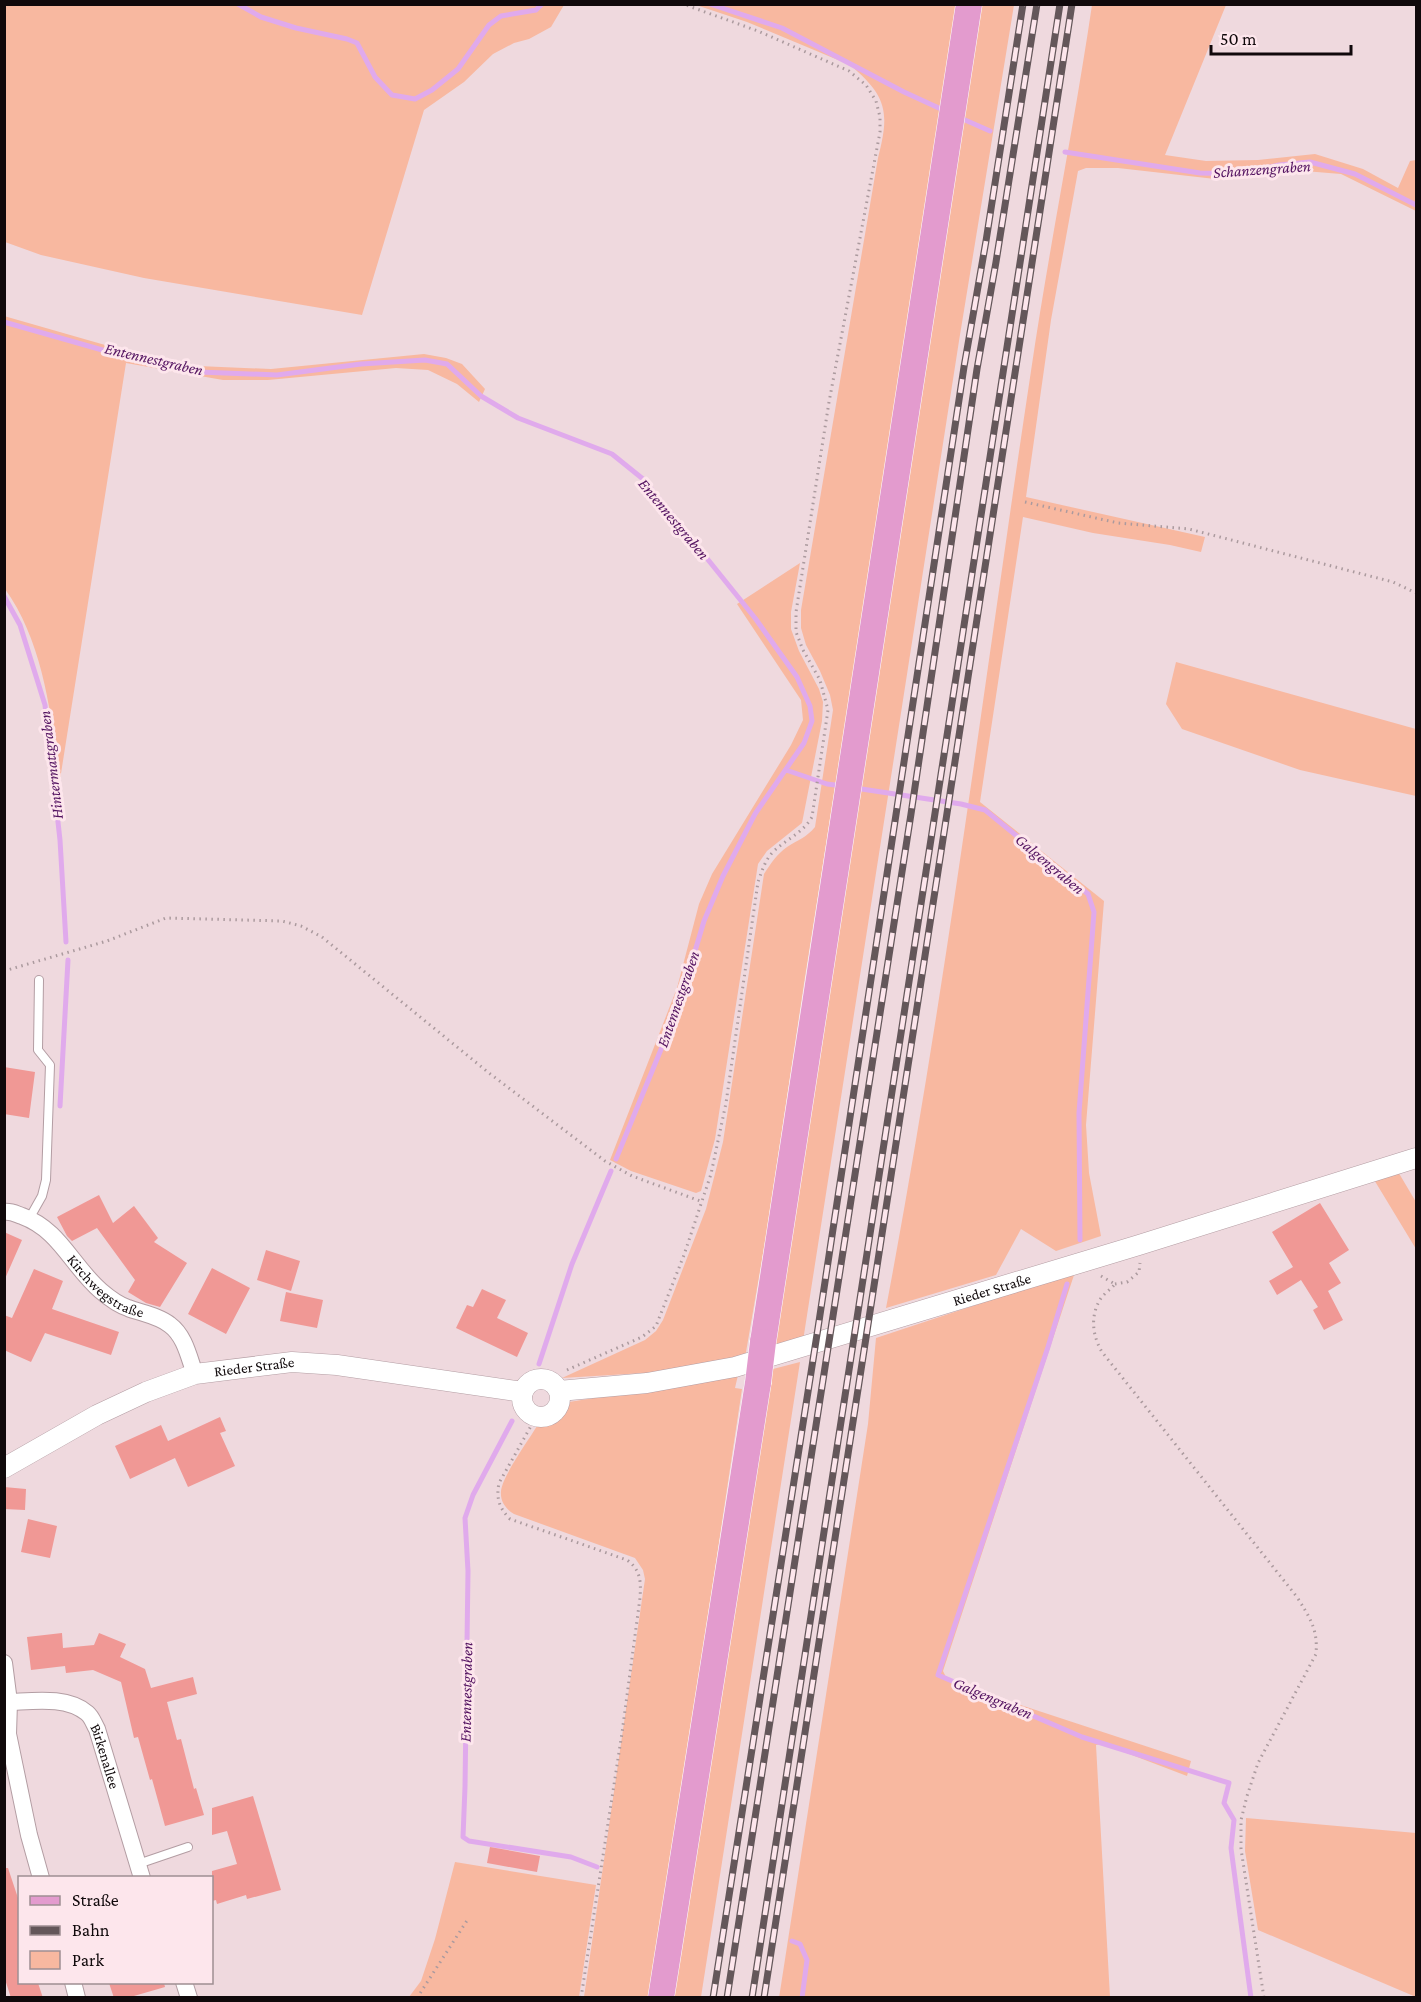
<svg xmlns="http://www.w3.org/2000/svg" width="1421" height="2002" viewBox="0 0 1421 2002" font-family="'Crimson Pro',serif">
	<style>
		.green { fill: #f8b8a0 }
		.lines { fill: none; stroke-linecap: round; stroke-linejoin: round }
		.stream { stroke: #e0aaec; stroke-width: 5 }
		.building { fill: #f09895 }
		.service-casing { stroke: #b39da3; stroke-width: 10 }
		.minor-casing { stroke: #b39da3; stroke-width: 18 }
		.tertiary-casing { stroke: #b39da3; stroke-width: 21 }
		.primary-casing { stroke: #fff; stroke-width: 27 }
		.path { stroke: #ab9a9e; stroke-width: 3; stroke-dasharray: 1.5 4.5; stroke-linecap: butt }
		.service { stroke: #fff; stroke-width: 8 }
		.minor { stroke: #fff; stroke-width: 16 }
		.tertiary { stroke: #fff; stroke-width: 20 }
		.primary { stroke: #e39bce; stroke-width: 26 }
		.rail-casing { stroke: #64575a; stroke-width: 7 }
		.rail { stroke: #fde6ec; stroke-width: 4.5; stroke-dasharray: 14; stroke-linecap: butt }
		.primary-bridge-casing { stroke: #fff; stroke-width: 27; stroke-linecap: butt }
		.primary-bridge { stroke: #e39bce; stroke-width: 26 }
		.labels { text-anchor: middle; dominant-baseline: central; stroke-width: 6; stroke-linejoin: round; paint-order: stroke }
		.street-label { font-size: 15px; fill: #10090b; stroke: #fde6ec }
		.water-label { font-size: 16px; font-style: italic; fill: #531260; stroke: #fde6ec }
	</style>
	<rect width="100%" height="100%" fill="#efd9de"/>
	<!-- green -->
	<path class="green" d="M5 4H564V5L551 27 529 39 514 43 493 54 464 82 424 110 362 315 144 278 41 255 5 242Z
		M696 5H959L805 977 766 1236 745 1358 677 1371 562 1378 645 1340 656 1331 663 1320 706 1209 723 1142 764 874C771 863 777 854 787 847 798 840 807 837 815 827L833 710 830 695 820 671 806 645 801 628V610L878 158C890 112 887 96 850 65L747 22Z
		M982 5H1014L959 341 803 1341 775 1347 889 599Z
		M1092 5H1226L1165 155 1206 161 1258 160 1315 154 1363 169 1398 188 1410 161 1416 160V211L1341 174 1292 170 1224 180 1118 168H1086L1078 171 1051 320 1026 497 1205 537 1201 552 1170 545 1093 533 1023 517 980 802 1104 901 1086 1125 1089 1173 1101 1236 1056 1251 1021 1229 996 1275 886 1308C945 997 984 683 1031 371 1049 248 1074 127 1092 5Z
		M4 316 126 351 198 366 271 369 424 354 446 358 462 364 485 389 479 402 457 384 428 370 396 368 268 380H223L126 363 59 786C53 721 44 643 5 589Z
		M800 563 791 612V629L799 651 819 689 823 702 822 721 802 823 767 851 758 864 715 1139 701 1191 696 1193 631 1171 610 1160 677 988 699 904 712 874 791 745 803 720 801 700 737 604Z
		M1176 662 1416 729V796L1300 770 1182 729 1166 704Z
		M1397 1170 1416 1202V1249L1373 1178Z
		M1075 1272 943 1671 948 1681 1191 1761 1187 1776 1103 1744 1096 1745 1110 1997 779 1998 868 1424 876 1338Z
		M800 1362 701 1997 671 1998 718 1697 773 1369Z
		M738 1375 735 1388 742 1389 707 1622 648 1997H584L645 1579 643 1570 635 1558 514 1514C506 1509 500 1502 501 1491 503 1475 528 1441 537 1426 555 1425 563 1418 569 1402Z
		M1246 1818 1416 1833V1997L1258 1930 1245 1851Z
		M455 1862 596 1885 579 1997H409L421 1981 435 1939Z"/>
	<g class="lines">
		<!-- stream -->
		<path class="stream" d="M238 4 261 17 296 28 347 39 357 43 375 77 392 95 415 99 432 90 458 69 489 25 501 16 536 10 542 4
			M710 4 782 28 904 92 941 109
			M965 120 990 131
			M1065 152 1200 173 1240 174 1279 165 1310 162 1355 174 1416 205
			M4 322 120 355 199 372 277 375 361 364 425 360 447 364 481 396 518 418 612 454 643 479 755 618 797 677 810 706 812 721 804 743 755 814 723 876 704 921 678 1008 616 1159
			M4 596 20 625 45 705 60 840 66 942
			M786 770 827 784 843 786
			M855 788 961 804 985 810 1088 894 1094 912 1079 1113 1080 1240
			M60 1106 68 960
			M1067 1284 1048 1347 938 1675 1082 1737 1229 1783 1224 1803 1234 1820 1231 1848 1251 1998
			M539 1364 572 1264 611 1171
			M512 1421 473 1495 465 1518 468 1571 465 1787 463 1837 469 1841 571 1857 597 1867
			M792 1941 800 1944 807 1960 802 1998"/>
	</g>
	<!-- building -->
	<path class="building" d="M4 1067 35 1072 29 1118 4 1114Z
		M99 1195 113 1223 134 1206 158 1238 154 1242 187 1263 160 1307 146 1303 128 1292 135 1280 97 1228 72 1241 67 1236 57 1217Z
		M1320 1203 1349 1250 1329 1263 1341 1283 1328 1291 1343 1320 1324 1330 1313 1310 1318 1307 1301 1280 1277 1295 1269 1281 1293 1267 1272 1232Z
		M4 1232 22 1240 4 1281Z
		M266 1250 300 1261 291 1291 257 1280Z
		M212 1268 250 1288 226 1334 188 1314Z
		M34 1269 63 1281 52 1309 119 1332 111 1355 45 1333 31 1362 4 1350V1315L12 1318Z
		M482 1289 506 1300 497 1318 528 1333 517 1357 456 1328 467 1305 473 1307Z
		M286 1292 323 1300 317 1328 280 1321Z
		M220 1417 226 1431 220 1433 235 1466 188 1487 175 1458 130 1479 115 1446 161 1425 168 1441Z
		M4 1487 26 1489 25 1510 4 1509Z
		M28 1519 57 1526 50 1558 21 1552Z
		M62 1633 63 1648 94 1645 99 1633 126 1644 120 1657 145 1669 151 1688 193 1677 197 1694 167 1702 177 1740 181 1739 194 1789 196 1788 204 1815 165 1826 152 1779 150 1780 138 1737 134 1738 121 1682 93 1670 66 1673 65 1666 31 1670 27 1637Z
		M253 1796 281 1890 247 1899 246 1895 217 1904 216 1900 212 1901V1871L237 1864 227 1831 212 1835V1808Z
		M490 1847 540 1856 537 1872 487 1863Z
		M4 1868H8L20 1904V1983H38L43 1998H11L4 1976Z
		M109 1983H164L165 1987 127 1998H114Z"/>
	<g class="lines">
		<defs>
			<path id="service" d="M29 1219 42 1196 46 1180 50 1065 38 1050 39 980
				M138 1864 188 1847"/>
			<g id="minor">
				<path id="s1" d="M4 1212C11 1211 16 1214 22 1216 60 1230 71 1265 101 1291 108 1297 119 1305 128 1308 141 1313 159 1316 170 1325 185 1336 189 1358 195 1374"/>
				<path d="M4 1663 9 1702 8 1734 29 1835 41 1878"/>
				<path id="s2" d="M9 1702C34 1701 67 1696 87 1713 92 1717 94 1724 97 1729L142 1878"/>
				<path d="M73 1982 77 1998"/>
				<path d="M184 1982 189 1998"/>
			</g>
			<g id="tertiary">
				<circle cx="541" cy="1398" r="19"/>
				<path id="s3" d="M559 1391 647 1383 735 1367 1139 1245 1416 1158"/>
				<path id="s4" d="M4 1468 97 1415 146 1392 195 1374 292 1362 337 1365 523 1392"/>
			</g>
			<path id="primary" d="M763 1342 969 4
				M661 1998 758 1383"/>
		</defs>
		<!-- service casing -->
		<use href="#service" class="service-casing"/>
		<!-- minor casing -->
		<use href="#minor" class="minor-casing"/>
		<!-- tertiary casing -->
		<use href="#tertiary" class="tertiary-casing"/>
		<!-- primary casing -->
		<use href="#primary" class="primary-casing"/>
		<!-- path -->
		<path class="path" d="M1025 502 1118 523 1189 529 1393 582 1416 593
			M4 971 107 941 166 918 282 921 301 926 322 937 489 1073 605 1161 632 1176 703 1202
			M1101 1276 1115 1284C1111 1289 1105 1293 1101 1298 1090 1315 1092 1335 1102 1352L1297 1597C1310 1618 1318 1629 1316 1654L1258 1763 1247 1796 1241 1820V1849L1264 1998
			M1115 1284 1127 1282 1139 1272 1140 1263
			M567 1370 642 1337 656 1326 684 1255 711 1174 726 1103 758 882C762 871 765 860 773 852 786 839 802 834 812 817L828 710 820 680 803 650 796 632V612L829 402 880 132V117L876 101 866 85 849 71 758 31 683 4
			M536 1417 499 1483C496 1498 499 1508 510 1519L627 1560C641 1570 641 1582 640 1598L622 1733 581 1998
			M417 1998 468 1919"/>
		<!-- service -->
		<use href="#service" class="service"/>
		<!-- minor -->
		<use href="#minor" class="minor"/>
		<!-- tertiary -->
		<use href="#tertiary" class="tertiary"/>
		<!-- primary -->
		<use href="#primary" class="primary"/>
		<defs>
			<path id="rail" d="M713 1998 818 1328 964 367 986 241 1023 4
				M727 1998 911 814 977 369 996 262 1037 4
				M752 1998 1060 4
				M764 1998 1072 4"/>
		</defs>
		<!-- rail casing -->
		<use href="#rail" class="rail-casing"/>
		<!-- rail -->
		<use href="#rail" class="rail"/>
		<defs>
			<path id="primary-bridge" d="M758 1383 763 1342"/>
		</defs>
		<!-- primary-bridge casing -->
		<use href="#primary-bridge" class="primary-bridge-casing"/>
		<!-- primary-bridge -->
		<use href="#primary-bridge" class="primary-bridge"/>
	</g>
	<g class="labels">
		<!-- street labels -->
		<g class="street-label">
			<text stroke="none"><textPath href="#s1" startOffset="130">Kirchwegstraße</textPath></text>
			<text stroke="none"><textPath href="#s3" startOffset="446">Rieder Straße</textPath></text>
			<text stroke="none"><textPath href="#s4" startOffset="273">Rieder Straße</textPath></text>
			<text stroke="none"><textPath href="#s2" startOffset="128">Birkenallee</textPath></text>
		</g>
		<!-- water labels -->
		<g class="water-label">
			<text transform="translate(1262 169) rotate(-4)">Schanzengraben</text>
			<text transform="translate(154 359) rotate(13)">Entennestgraben</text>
			<text transform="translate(674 519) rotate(50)">Entennestgraben</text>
			<text transform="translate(51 765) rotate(-97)">Hintermattgraben</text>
			<text transform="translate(1050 864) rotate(40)">Galgengraben</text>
			<text transform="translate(678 999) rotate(-71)">Entennestgraben</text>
			<text transform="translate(466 1692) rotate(-89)">Entennestgraben</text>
			<text transform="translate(993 1698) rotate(23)">Galgengraben</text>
		</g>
	</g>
	<!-- border -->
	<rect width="1421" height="2002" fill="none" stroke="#10090b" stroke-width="12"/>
	<!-- legend -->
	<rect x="18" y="1876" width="195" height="108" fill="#fde6ec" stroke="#9e8e92" stroke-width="1.5"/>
	<rect x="30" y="1896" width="30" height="9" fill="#e39bce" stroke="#9e8e92" stroke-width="1.5"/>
	<text x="72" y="1906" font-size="18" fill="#10090b">Straße</text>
	<rect x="30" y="1926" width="30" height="9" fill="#64575a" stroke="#9e8e92" stroke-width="1.5"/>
	<text x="72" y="1936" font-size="18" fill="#10090b">Bahn</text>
	<rect x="30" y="1951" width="30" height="18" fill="#f8b8a0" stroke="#9e8e92" stroke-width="1.5"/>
	<text x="72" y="1966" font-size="18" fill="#10090b">Park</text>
	<!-- scale -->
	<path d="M1211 45v9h140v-9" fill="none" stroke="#10090b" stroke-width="3"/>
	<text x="1220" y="45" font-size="18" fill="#10090b" stroke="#fde6ec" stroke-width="4.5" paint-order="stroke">50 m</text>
</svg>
